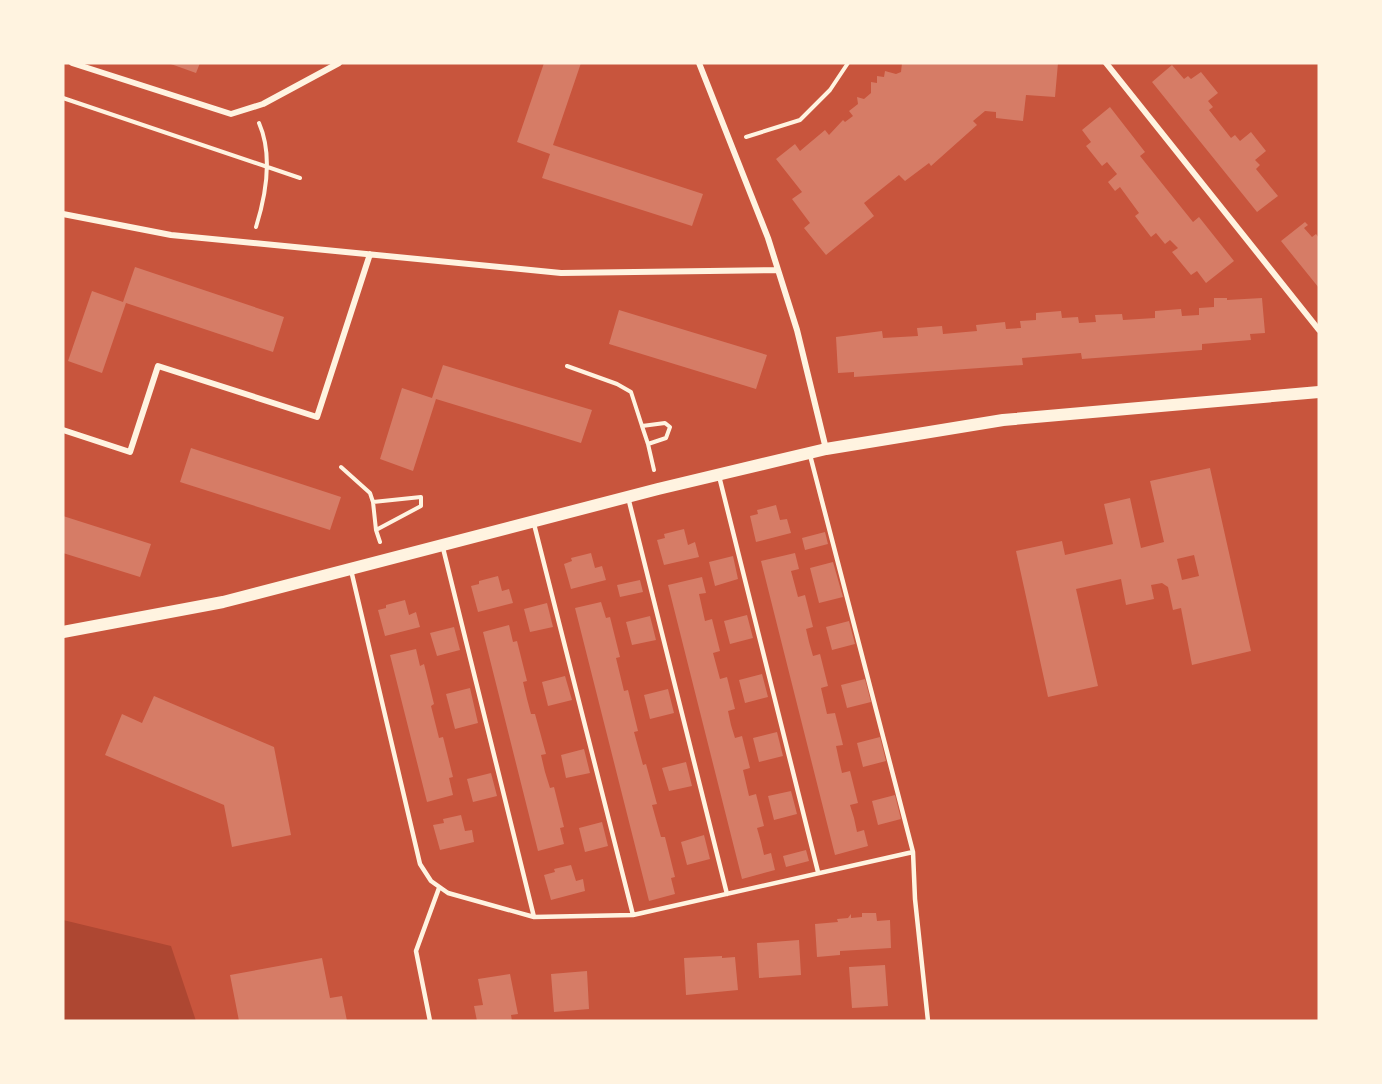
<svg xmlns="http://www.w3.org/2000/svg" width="1382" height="1084" viewBox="0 0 1382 1084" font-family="Karla,sans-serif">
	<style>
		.green { fill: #ae4732 }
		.building { fill: #d67c66; fill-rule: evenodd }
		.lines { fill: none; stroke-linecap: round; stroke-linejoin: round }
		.path { stroke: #fff3e0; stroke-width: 4 }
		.service { stroke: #fff3e0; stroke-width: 4.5 }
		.minor { stroke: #fff3e0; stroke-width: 6 }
		.secondary { stroke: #fff3e0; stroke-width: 12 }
	</style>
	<rect width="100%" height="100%" fill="#c8553d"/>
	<!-- green -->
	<path class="green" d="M63 920 171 946 196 1021H63Z"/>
	<!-- building -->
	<path class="building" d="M168 63H200L196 73Z
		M544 63H581L553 145 703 194 692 226 542 178 550 154 517 142Z
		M902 63H1058L1055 97 1026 95 1023 121 996 118V112L985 111 973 121 977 125 931 166 929 163 905 181 899 175 864 203 874 216 826 255 804 228 810 223 792 199 802 192 776 159 795 144 800 151 825 130 829 135 843 120 845 122 853 116 849 111 858 104 857 97 864 99 871 93V82L877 83V76L884 77 885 71 896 74 901 72Z
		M1172 65 1184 79 1188 76 1191 79 1201 72 1218 93 1208 101 1213 107 1209 110 1231 138 1235 135 1240 141 1251 132 1266 151 1255 160 1260 165 1256 169 1278 196 1257 212 1152 82Z
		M1110 107 1145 152 1140 156 1193 222 1199 217 1234 261 1206 283 1197 271 1191 275 1172 252 1178 248 1170 240 1165 244 1156 233 1151 237 1135 216 1139 213 1120 187 1115 191 1108 182 1117 174 1107 162 1102 166 1086 146 1091 142 1082 130Z
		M1305 222 1308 225 1304 228 1312 237 1316 234 1319 238V288L1281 241Z
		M135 267 284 317 273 352 126 303 102 373 68 361 92 291 123 302Z
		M1214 298H1227V300L1262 298 1265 333 1250 334 1251 340 1202 344V350L1082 359 1081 353 1022 358 1023 365 854 377V372L838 373 836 337 882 331 883 338 918 336 917 328 942 326 943 334 977 331 976 325 1005 322 1006 329 1021 328 1020 321 1036 320V313L1061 311 1062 318 1078 317 1079 323 1096 322 1095 315 1122 314 1123 320 1155 318V311L1181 309 1182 316 1199 315V308L1214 307Z
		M619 310 767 355 756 389 609 344Z
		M443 365 592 410 581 443 436 399 413 471 380 459 402 388 432 398Z
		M191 448 341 497 330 530 180 482Z
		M1210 468 1251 651 1192 665 1181 608 1173 610 1168 587 1162 583 1151 585 1154 599 1126 605 1121 579 1076 589 1098 686 1048 697 1016 551 1062 541 1065 555 1113 544 1104 504 1130 498 1141 548 1164 542 1150 481ZM1194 555 1199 576 1182 580 1177 559Z
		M776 505 780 520 787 519 791 533 756 542 750 516 758 514 757 510Z
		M63 516 151 544 140 577 63 553Z
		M684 529 688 545 695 542 699 557 664 565 657 540 665 538 664 534Z
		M825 532 828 544 805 550 802 538Z
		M591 553 595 568 602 566 606 580 571 589 564 564 572 561 571 558Z
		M795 553 799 569 791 571 798 597 805 595 813 627 806 629 809 642 813 656 820 654 828 686 821 688 827 714 835 713 843 745 836 746 839 760 842 773 850 771 858 803 850 805 854 818 857 832 864 830 868 846 835 855 761 561Z
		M733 556 738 579 715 586 709 562Z
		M833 562 843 597 819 603 810 568Z
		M498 576 502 591 509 589 513 603 478 612 471 586 479 584V581Z
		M702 577 706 593 699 594 705 621 712 619 720 651 713 653 720 679 727 677 735 709 728 711 731 725 735 738 742 736 750 768 743 770 749 796 756 794 764 826 757 828 761 842 764 855 771 853 775 870 742 879 668 585Z
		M640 580 643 592 620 597 617 585Z
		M405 600 409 615 416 612 420 627 385 636 378 610 386 608V605Z
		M601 602 606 618 610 617 620 657 616 658 624 691 628 690 638 731 634 732 643 765 646 764 657 804 652 805 661 837H665L675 877 671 878 675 894 649 901 575 608Z
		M547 603 553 627 530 632 524 609Z
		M747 615 753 638 730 644 724 621Z
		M650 616 656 640 632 645 626 622Z
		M849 621 855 644 832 650 826 627Z
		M509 625 513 642 517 641 527 681 523 682 527 699 531 714H535L546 754 541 755 545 772 550 788 554 787 564 827 560 828 564 844 538 851 483 632Z
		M454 627 460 650 437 656 430 633Z
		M416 649 420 666 424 664 434 704 431 706 439 738 443 737 453 777 449 778 453 795 427 802 390 655Z
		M762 674 768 697 745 703 739 680Z
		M565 676 572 700 548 706 542 682Z
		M865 679 871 702 847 708 841 685Z
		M470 688 478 723 455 729 446 694Z
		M668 689 674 713 650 719 644 695Z
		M154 696 274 747 291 835 232 847 224 805 105 755 122 714 142 723Z
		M777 732 783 756 759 762 753 738Z
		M880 737 886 761 863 767 857 743Z
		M584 749 590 773 566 778 561 755Z
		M686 762 692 786 669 791 662 768Z
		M491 773 497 796 473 802 467 779Z
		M791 791 797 814 774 820 768 796Z
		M895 795 901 819 878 825 872 801Z
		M461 815 465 831 472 830 474 842 440 850 433 825 444 823 443 819Z
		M602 822 608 846 585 852 579 828Z
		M704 835 710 859 687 865 681 842Z
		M806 850 809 861 786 867 783 856Z
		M571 865 576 881 583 879 585 891 551 900 544 875 555 872 554 869Z
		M862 913H876L877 921 890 920 891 948 840 951V955L817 957 815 924 838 922 837 919 848 918 851 914V918L862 917Z
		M799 940 801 975 759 978 757 943Z
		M722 956V958L735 957 738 990 686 995 684 958Z
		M322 958 330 998 342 996 347 1021H239L230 975Z
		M885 965 888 1006 852 1008 849 967Z
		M587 971 589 1009 554 1012 551 974Z
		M510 974 518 1014 511 1015 512 1021H477L474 1006 483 1005 478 979Z"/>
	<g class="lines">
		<!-- path -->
		<path class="path" d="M63 98 300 178
			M746 137 800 120 830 90 848 63
			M256 227C266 195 273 155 259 123
			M567 366 617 384 631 392 642 426 665 423 670 427 666 438 648 444 654 470
			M642 426 648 444
			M341 467 370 493 373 502 421 497V506L376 530 380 542
			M373 502 376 530"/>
		<!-- service -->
		<path class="service" d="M810 455 913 852 915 899 928 1021
			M719 476 818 872
			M628 497 727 894
			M534 524 633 915
			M443 548 534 917
			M351 570 420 864 431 881 448 893 534 917 633 915 913 852
			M430 1021 416 951 439 888"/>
		<!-- minor -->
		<path class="minor" d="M72 63 231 114 263 104 339 63
			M699 63 768 238 797 330 826 449
			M1106 63 1319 330
			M63 214 171 235 561 273 778 270
			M63 430 130 452 158 366 317 417 370 254"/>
		<!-- secondary -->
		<path class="secondary" d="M63 632 223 602 658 489 826 449 1003 420 1319 392"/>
	</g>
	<!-- border -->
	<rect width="1382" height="1084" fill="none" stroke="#fff3e0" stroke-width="129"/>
</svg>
